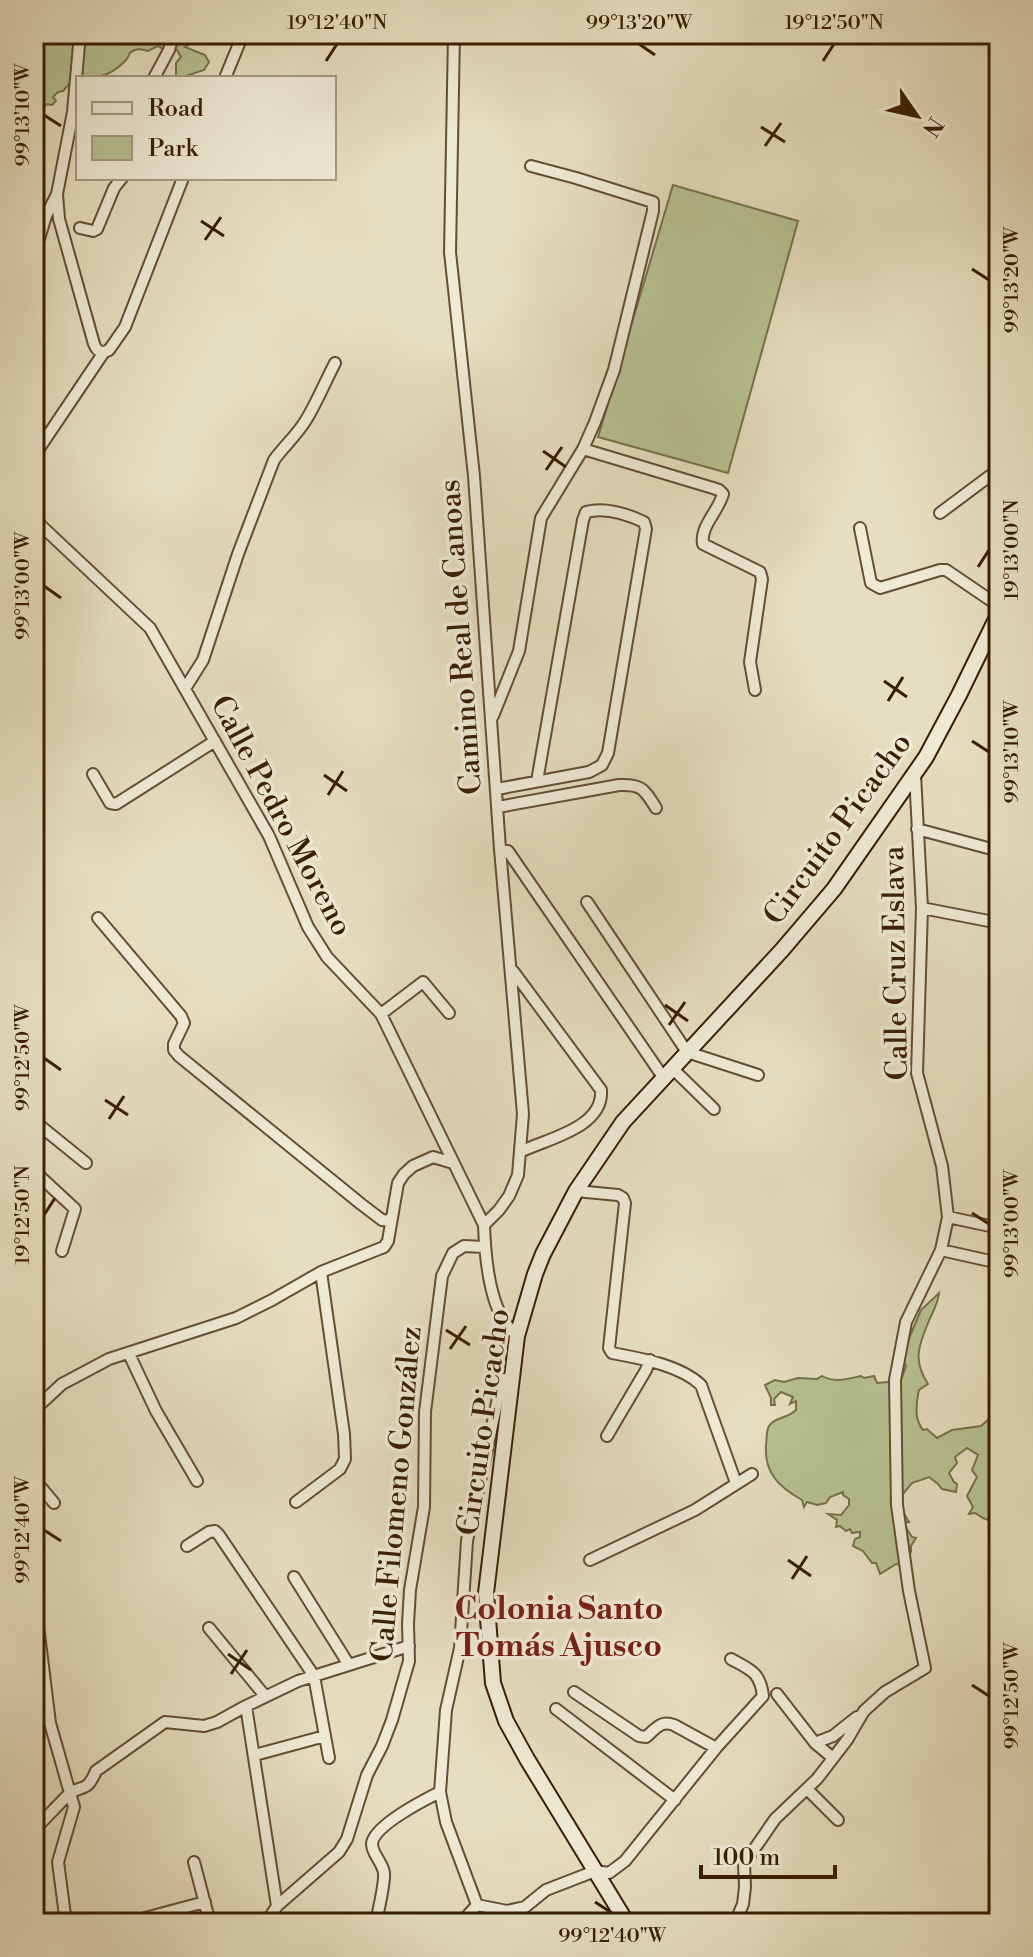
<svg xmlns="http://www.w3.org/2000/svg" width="1033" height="1957" viewBox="0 0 1033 1957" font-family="'Libre Bodoni',serif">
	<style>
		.green { fill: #b6c192; stroke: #78704a; stroke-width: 2 }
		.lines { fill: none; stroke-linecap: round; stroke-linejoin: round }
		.minor-casing { stroke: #654e32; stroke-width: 14 }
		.secondary-casing { stroke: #3a1e02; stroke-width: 18 }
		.minor { stroke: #efead6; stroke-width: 10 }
		.secondary { stroke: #efead6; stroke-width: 14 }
		.ticks { fill: none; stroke: #3a1e02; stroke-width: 3 }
		.labels { text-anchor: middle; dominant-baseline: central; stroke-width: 7; stroke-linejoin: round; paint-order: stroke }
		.street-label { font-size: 30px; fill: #3a1e02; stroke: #efead6 }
		.neighbourhood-label { font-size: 32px; font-weight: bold; fill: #7a1f14; stroke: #efead6 }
		.neatline { fill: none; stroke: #3a1e02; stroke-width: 3 }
		.ticks-label { font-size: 20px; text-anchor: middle; fill: #3a1e02 }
	</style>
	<rect width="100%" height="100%" fill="#e6dec0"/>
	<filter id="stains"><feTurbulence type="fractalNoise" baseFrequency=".0025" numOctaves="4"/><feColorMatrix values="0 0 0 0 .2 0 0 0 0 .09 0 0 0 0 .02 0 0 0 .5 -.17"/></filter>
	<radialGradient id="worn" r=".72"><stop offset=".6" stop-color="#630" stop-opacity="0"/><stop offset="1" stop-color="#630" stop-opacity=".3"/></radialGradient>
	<!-- green -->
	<path class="green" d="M57 34H186L192 42 185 47 205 55 209 62 204 70 183 77 176 76V63L181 57 177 50 168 52 158 46 148 51C143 50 140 48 135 50 127 53 131 54 126 60 113 74 96 81 77 75L63 91 58 92 53 97 56 101 52 105 47 104 40 110 34 107V43L42 45 52 40 50 35Z
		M673 185 798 221 728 473 598 437Z
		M939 1293C938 1304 932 1313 928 1323 918 1347 913 1361 928 1384L919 1390C916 1404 914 1419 923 1430L927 1429 937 1438 952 1430 981 1426 989 1419 999 1417V1524L983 1518 975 1513 969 1514 973 1507 967 1496 977 1477 972 1470 978 1455 967 1448 955 1457 957 1463 949 1473 954 1482 957 1484 956 1492 942 1489 938 1484 929 1477 912 1483 902 1495 903 1512 909 1522 903 1523 912 1537 916 1538 911 1546V1552L901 1565 896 1564 880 1574 876 1563H872L863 1551 853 1546 855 1539 860 1537V1532L852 1533 850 1529 846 1531 840 1526 836 1527 837 1520 828 1514 841 1515 849 1505V1499L843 1495V1492L830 1497 826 1503 817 1505 807 1502 804 1507 802 1500C779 1487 764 1473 766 1445 767 1439 766 1431 769 1426 774 1417 787 1419 796 1410V1401L790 1404 793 1397 781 1392 774 1399 775 1405H771V1398L765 1385 775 1380 784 1382 798 1378 817 1379 822 1376C834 1383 848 1379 861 1376L864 1378 874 1376 877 1383 888 1382 891 1384 894 1381 901 1380 906 1366 900 1354 895 1351 907 1343 921 1310Z"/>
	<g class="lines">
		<defs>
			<path id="minor" d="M80 34 73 112 57 194 59 219 94 344C96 349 98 352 104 352
				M454 34 450 252 474 476 500 849 523 1114 518 1175 509 1196 499 1210 484 1225
				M154 78 169 50 171 43 165 34
				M225 78 243 34
				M80 228 93 231 97 229 114 188 122 178
				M34 255 46 216 57 194
				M583 449 713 488 719 490 723 494C718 512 700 526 703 544L760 572 762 579 750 662 755 690
				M34 456 104 352 109 350 125 327 183 178
				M940 513 999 469
				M34 519 150 628 269 836 308 927 327 957 381 1014 484 1225C485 1254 489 1297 504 1321 508 1327 513 1332 517 1336
				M860 528 871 583 880 588 940 570H946L999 606
				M186 687 203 660 238 554 274 460C284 446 297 435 306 420 317 402 325 382 335 363
				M493 716 519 651 541 518 583 449 595 422 614 370 653 211V202L576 178 531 166
				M93 774 110 803 116 804 215 741
				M497 789 589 772 602 765 608 753 646 529 644 522C627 514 604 507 586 512L583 520 537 781
				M498 807 619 785C642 784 644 789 656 808
				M917 829 999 851
				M500 849 508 851 663 1077
				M587 902 687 1052 758 1075
				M922 908 999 923
				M98 918 181 1016 184 1023 174 1044V1050L179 1056 361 1204 382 1220 391 1221
				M513 971 601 1090C604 1128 546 1139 520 1152
				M381 1014 423 982 449 1013
				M672 1068 714 1109
				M34 1121 86 1163
				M34 1171 75 1209 62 1251
				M576 1191 618 1195 623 1198 625 1203 609 1348 612 1353 617 1354C644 1359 681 1366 701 1385L736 1483
				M948 1217 999 1228
				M941 1250 999 1263
				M129 1354 156 1411 197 1481
				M34 1410 62 1384 109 1359 236 1318 272 1300 321 1272 384 1247 388 1241 398 1183 404 1174 413 1166 433 1157 453 1163
				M607 1436 646 1370 650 1360
				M34 1479 54 1503
				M296 1502 340 1469 345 1459 344 1434 321 1272
				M187 1546 209 1532 215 1531 219 1535 314 1676 329 1758
				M590 1560 695 1510 752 1474
				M294 1577 349 1665
				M34 1593 50 1723 74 1807 58 1862 66 1923
				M209 1628 265 1696
				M574 1692 639 1736 646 1737C656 1729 660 1720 674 1725L716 1748
				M777 1694 815 1743 833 1758
				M246 1706 277 1906
				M556 1709 675 1800
				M815 1743 833 1736 857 1717
				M255 1755 325 1736
				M807 1789 838 1820
				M34 1830C45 1819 56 1807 67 1796 81 1783 86 1795 96 1771L165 1722 204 1726 217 1722 246 1706 298 1681 409 1646
				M194 1862 210 1923
				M477 1905 446 1822 440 1792 446 1710 460 1648 467 1541 500 1389 504 1379H512
				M477 1905 507 1911 525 1907 546 1890 595 1871 609 1873 625 1861 716 1748 763 1696C760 1672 751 1670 731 1659
				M145 1918 205 1902
				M266 1923 277 1906 339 1852 347 1839 367 1775 382 1746 392 1720 409 1661 408 1624 410 1590 424 1507 425 1412 442 1276 453 1253 464 1246 484 1247
				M376 1923C378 1911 385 1884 384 1873 383 1863 372 1854 372 1844 373 1826 424 1800 440 1792
				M461 1923 477 1905
				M735 1923 743 1904 745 1887 744 1864 775 1819 817 1779 847 1740 864 1711 885 1692 925 1668 909 1591 897 1505 895 1380 906 1322 941 1250 948 1217 942 1166 917 1073 922 908 915 774"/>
			<path id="secondary" d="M627 1923 527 1759 506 1721 493 1683 486 1593 517 1336 535 1274 543 1254 576 1191 623 1122 782 950 834 889 926 757 959 695 999 613"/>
		</defs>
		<!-- minor casing -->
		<use href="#minor" class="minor-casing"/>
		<!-- secondary casing -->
		<use href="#secondary" class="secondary-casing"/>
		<!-- minor -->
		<use href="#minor" class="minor"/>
		<!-- secondary -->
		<use href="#secondary" class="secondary"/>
	</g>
	<!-- ticks -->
	<path class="ticks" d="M639 44 655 55M326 61 337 44M823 61 834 44M44 115 61 126M761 127 785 142M765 146 781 123M201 221 224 236M205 240 221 217M972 269 989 280M543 451 566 467M546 470 562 447M978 567 989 550M44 586 61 598M884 681 907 697M888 701 903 677M972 741 989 752M324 775 347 791M328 795 343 771M665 1005 688 1021M669 1025 685 1002M44 1058 61 1070M105 1100 128 1115M109 1119 124 1096M972 1213 989 1224M44 1215 55 1198M446 1330 470 1345M450 1349 466 1326M44 1530 61 1541M788 1560 811 1576M792 1579 807 1556M228 1654 251 1670M231 1674 247 1650M972 1685 989 1696M595 1902 612 1913"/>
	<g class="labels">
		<!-- street labels -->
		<g class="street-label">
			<text transform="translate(461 637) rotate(-94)">Camino Real de Canoas</text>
			<text transform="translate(281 816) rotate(62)">Calle Pedro Moreno</text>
			<text transform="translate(838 829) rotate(-54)">Circuito Picacho</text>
			<text transform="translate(896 963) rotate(-91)">Calle Cruz Eslava</text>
			<text transform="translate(484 1422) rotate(-82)">Circuito Picacho</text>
			<text transform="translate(397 1494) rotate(-85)">Calle Filomeno González</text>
		</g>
		<!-- neighbourhood labels -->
		<g class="neighbourhood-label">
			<text x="559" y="1609">Colonia Santo<tspan x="559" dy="37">Tomás Ajusco</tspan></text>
		</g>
	</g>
	<!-- margin -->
	<rect width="1033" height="1957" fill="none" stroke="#e6dec0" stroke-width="88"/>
	<!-- legend -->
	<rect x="76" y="76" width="260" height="104" fill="#efead6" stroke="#a79881" stroke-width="2"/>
	<rect x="92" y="102" width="40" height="12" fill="#efead6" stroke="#a79881" stroke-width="2"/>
	<text x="148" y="116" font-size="24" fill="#3a1e02">Road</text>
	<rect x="92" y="136" width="40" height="24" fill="#b6c192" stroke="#a79881" stroke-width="2"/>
	<text x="148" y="156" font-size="24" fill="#3a1e02">Park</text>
	<!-- north arrow -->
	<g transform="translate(917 116) rotate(124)" stroke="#efead6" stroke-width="6" paint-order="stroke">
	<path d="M0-6L14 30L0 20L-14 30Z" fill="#3a1e02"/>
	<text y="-12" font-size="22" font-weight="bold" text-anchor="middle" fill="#3a1e02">N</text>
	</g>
	<!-- scale -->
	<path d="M701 1865v12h134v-12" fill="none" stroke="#3a1e02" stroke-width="4"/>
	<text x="713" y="1865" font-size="24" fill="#3a1e02" stroke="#efead6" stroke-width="6" paint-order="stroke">100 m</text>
	<rect x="44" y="44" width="945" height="1869" class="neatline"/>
	<g class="ticks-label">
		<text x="337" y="29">19°12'40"N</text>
		<text x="639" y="29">99°13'20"W</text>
		<text x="834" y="29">19°12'50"N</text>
		<text transform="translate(22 115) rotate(-90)" y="7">99°13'10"W</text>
		<text transform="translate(1011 280) rotate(-90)" y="7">99°13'20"W</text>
		<text transform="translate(1011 550) rotate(-90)" y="7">19°13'00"N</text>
		<text transform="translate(22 586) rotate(-90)" y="7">99°13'00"W</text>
		<text transform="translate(1011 752) rotate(-90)" y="7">99°13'10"W</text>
		<text transform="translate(22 1058) rotate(-90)" y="7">99°12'50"W</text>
		<text transform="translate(22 1215) rotate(-90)" y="7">19°12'50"N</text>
		<text transform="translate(1011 1224) rotate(-90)" y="7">99°13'00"W</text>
		<text transform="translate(22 1530) rotate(-90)" y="7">99°12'40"W</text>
		<text transform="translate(1011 1696) rotate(-90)" y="7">99°12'50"W</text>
		<text x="612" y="1942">99°12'40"W</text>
	</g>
	<rect width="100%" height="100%" filter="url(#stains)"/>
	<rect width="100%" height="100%" fill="url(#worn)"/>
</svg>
